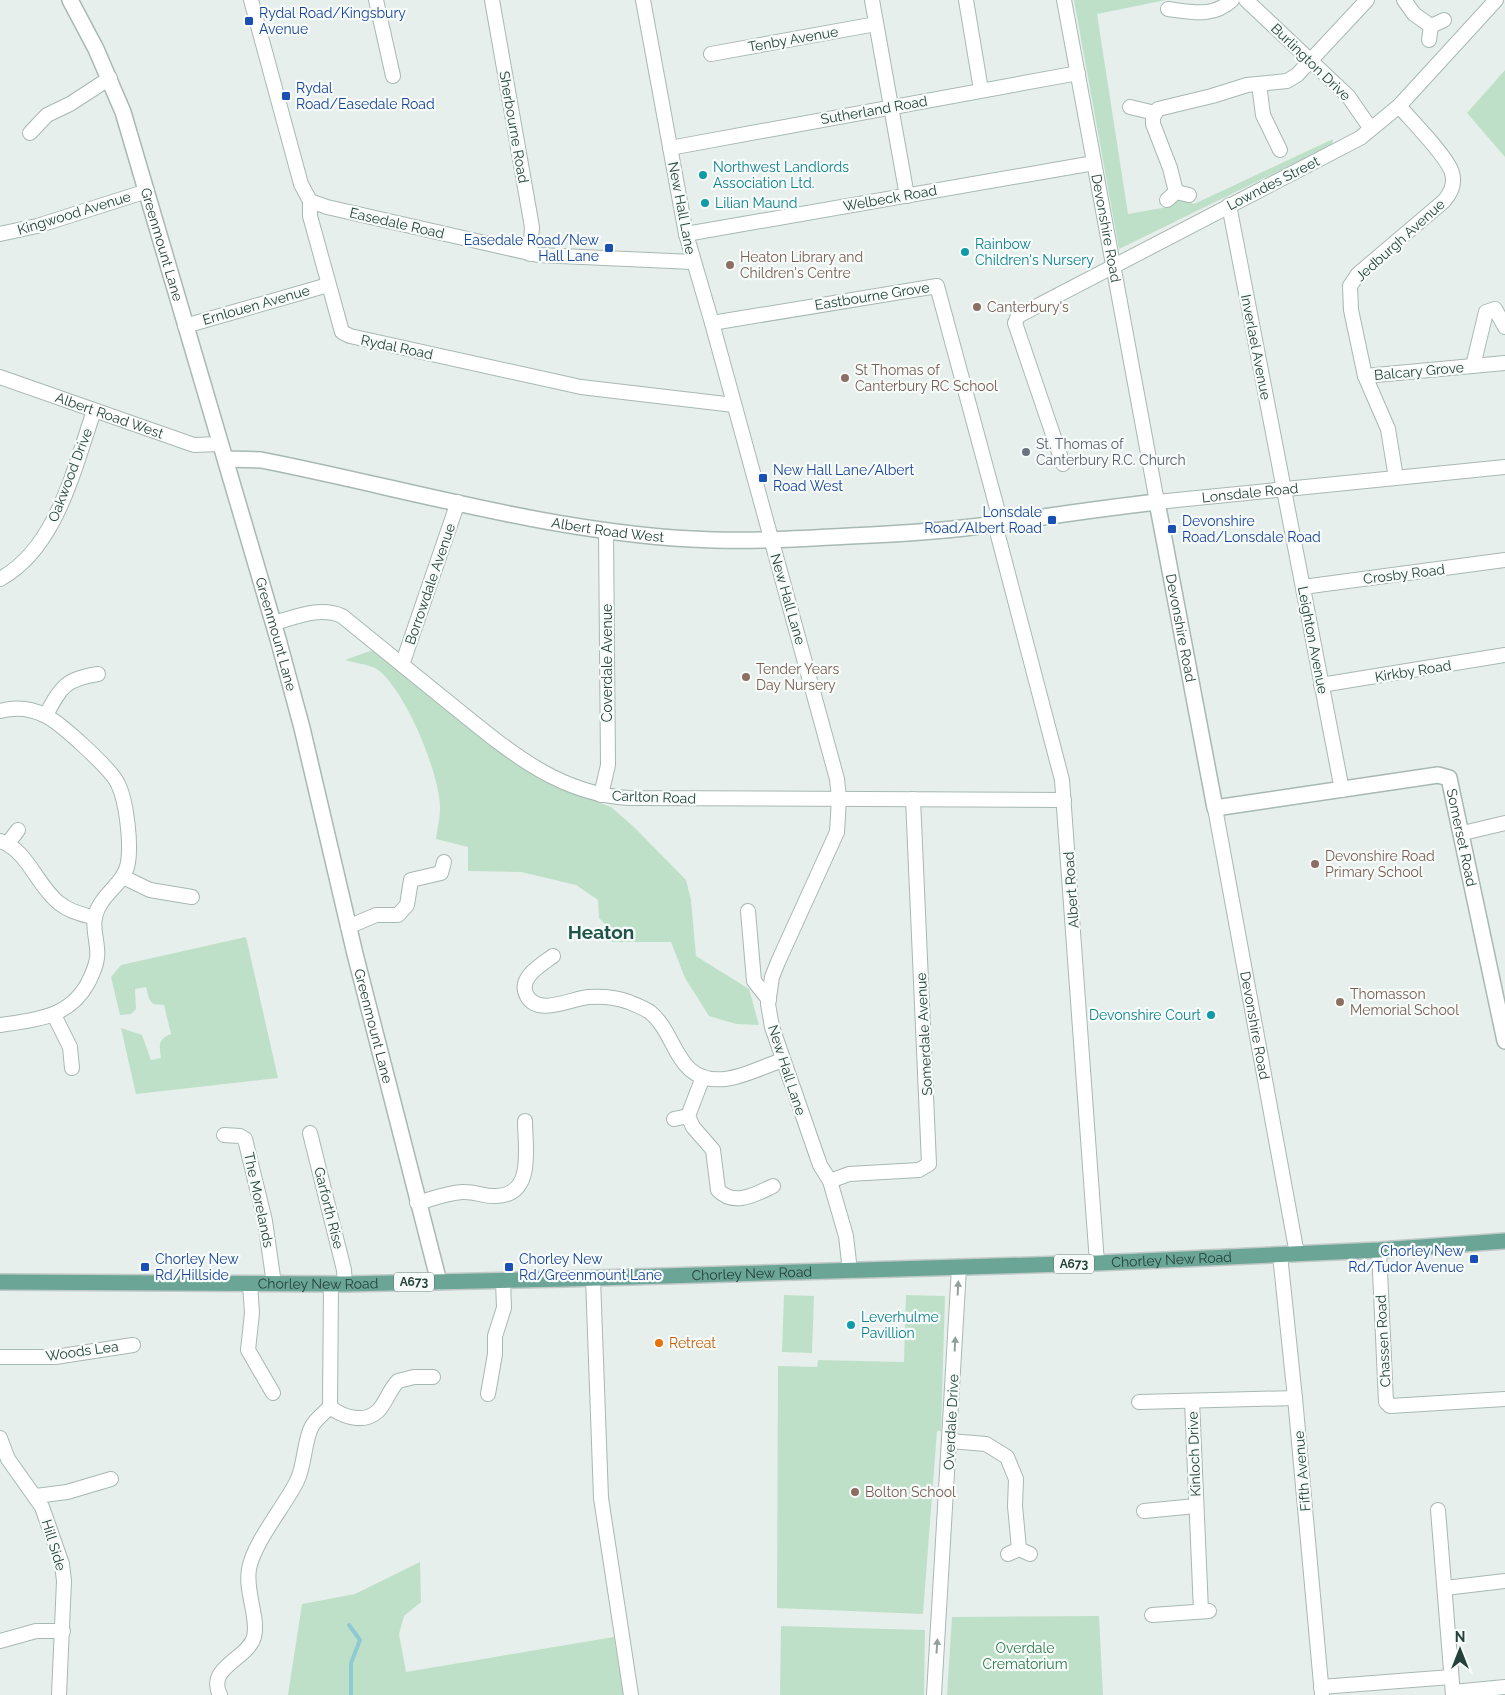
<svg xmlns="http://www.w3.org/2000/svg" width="1505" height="1695" viewBox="0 0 1505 1695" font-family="Raleway,sans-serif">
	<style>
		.green { fill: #bfe0c8 }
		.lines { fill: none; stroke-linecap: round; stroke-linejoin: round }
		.stream { stroke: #8ec9d4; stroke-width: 4 }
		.minor-casing { stroke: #a8b8b2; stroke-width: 16 }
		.tertiary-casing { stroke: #a8b8b2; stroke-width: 18 }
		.primary-casing { stroke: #c2cac8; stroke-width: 18 }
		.minor { stroke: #fff; stroke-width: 14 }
		.tertiary { stroke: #fff; stroke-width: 15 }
		.primary { stroke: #6aa596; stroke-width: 15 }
		.oneway { fill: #92a09c }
		.transit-dot { fill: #1a4fb4; stroke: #f7fbf9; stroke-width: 2 }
		.culture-dot { fill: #0f9aa8; stroke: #f7fbf9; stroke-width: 2 }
		.education-dot { fill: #8d6e63; stroke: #f7fbf9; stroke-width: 2 }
		.worship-dot { fill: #6b7280; stroke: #f7fbf9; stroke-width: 2 }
		.food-dot { fill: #e8710a; stroke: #f7fbf9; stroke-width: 2 }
		.labels { text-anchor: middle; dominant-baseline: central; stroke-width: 4.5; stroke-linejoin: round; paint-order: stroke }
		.shield { fill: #f7fbf9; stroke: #637a73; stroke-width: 1 }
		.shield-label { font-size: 12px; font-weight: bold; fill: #24423a }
		.transit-label { font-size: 14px; fill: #164399; stroke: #f7fbf9; text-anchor: start }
		.street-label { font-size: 14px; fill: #24423a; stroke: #f7fbf9 }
		.culture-label { font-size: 14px; fill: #0d838f; stroke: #f7fbf9; text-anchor: start }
		.education-label { font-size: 14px; fill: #785e54; stroke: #f7fbf9; text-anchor: start }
		.worship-label { font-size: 14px; fill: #5b616d; stroke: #f7fbf9; text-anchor: start }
		.food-label { font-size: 14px; fill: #c56008; stroke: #f7fbf9; text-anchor: start }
		.park-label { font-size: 14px; fill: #2d7a4b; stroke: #f7fbf9 }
		.district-label { font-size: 19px; font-weight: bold; fill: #1f5548; stroke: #f7fbf9 }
	</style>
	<rect width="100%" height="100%" fill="#e6efeb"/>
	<!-- green -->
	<path class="green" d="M1074 0H1166L1097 14 1128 214 1168 207 1180 199 1194 204 1333 139 1332 145 1119 249Z
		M1505 70V157L1467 113Z
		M373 650 520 766 560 787 611 807 634 827 686 880 691 900 696 956 749 989 759 1025 736 1024 709 1016 685 978 671 942H612V931L599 918 598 900 576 885 521 872 468 871V847L436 839C437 829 440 819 440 809 441 776 404 685 375 668 367 664 354 663 345 660Z
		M246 937 278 1078 136 1094 121 1028 142 1035 151 1060 161 1058C159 1045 158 1039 171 1034L164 1005 153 1004 149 999 146 987 135 989 136 1009 131 1014 120 1015 111 977 121 965Z
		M784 1295 814 1296 812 1353 782 1352Z
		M906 1295 945 1296 941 1431H937L923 1614 777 1608 778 1366 817 1367 818 1360 904 1362Z
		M420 1562 421 1602 404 1616 399 1634 406 1672 614 1637 624 1695H288L302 1604 355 1594Z
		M1099 1616 1103 1695H947L952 1617Z
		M781 1626 925 1630 924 1695H780Z"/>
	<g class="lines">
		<!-- stream -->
		<path class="stream" d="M349 1625 360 1640 351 1663V1695"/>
		<defs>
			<g id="minor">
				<path d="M251 0 301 184 310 201V216L342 332 350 336 581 387 734 405"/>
				<path d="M376 0 393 76"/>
				<path d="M492 0 532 227 530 254"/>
				<path d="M643 0 686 234 712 323 837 779 839 798 837 832 778 962 772 977 768 1004 772 1027 820 1165 830 1181 846 1236 850 1271"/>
				<path d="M872 0 907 196"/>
				<path d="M966 0 981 90"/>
				<path id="s1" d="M1064 0 1157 502 1505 467"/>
				<path d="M1246 0 1348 96 1371 129"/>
				<path d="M1404 0 1414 14 1431 26"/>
				<path d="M1168 9C1191 12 1213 18 1232 0"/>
				<path d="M1429 40 1431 26 1444 20"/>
				<path d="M711 54 876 24"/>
				<path d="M1259 84 1263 115 1280 150"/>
				<path d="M1130 107 1155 113"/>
				<path d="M30 133 47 115 70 104 110 78"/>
				<path d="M670 148 1078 73"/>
				<path d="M1176 192 1170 168 1153 124V117L1158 109 1212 96 1247 85 1287 81 1297 75 1367 0"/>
				<path d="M1167 200 1176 192 1189 195"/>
				<path d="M310 201 327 207 538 255 693 262"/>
				<path d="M1229 205 1342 790"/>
				<path d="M0 234 37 226 147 191"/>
				<path d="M686 234 1094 163"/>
				<path d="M712 323 937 286 1001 523"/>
				<path d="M185 326 328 285"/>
				<path d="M1473 366 1486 312 1495 309 1505 327"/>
				<path d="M1365 376 1505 363"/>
				<path id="s2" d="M0 377 194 445 220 444"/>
				<path d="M1063 464 1015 323 1018 316 1360 138 1399 106 1496 0"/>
				<path d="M1396 478 1388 429 1365 376 1351 310 1350 286 1358 274 1444 201C1451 193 1455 183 1452 173 1448 157 1411 120 1399 106"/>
				<path d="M995 524 1062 780 1097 1263"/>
				<path d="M0 579C57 548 74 468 94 411"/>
				<path d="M1303 587 1505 560"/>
				<path d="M274 623C296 617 320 606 342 616 378 645 413 674 448 702 503 746 555 794 629 798L1064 800"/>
				<path d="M402 665 458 502"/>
				<path d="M1321 685 1505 655"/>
				<path d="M0 711C15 707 30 708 44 715 59 721 112 770 118 784 127 802 131 844 128 863 124 885 100 894 95 917 92 930 99 945 97 958 96 967 92 975 88 983 69 1018 35 1020 0 1025"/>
				<path d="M46 715C61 687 65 679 98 674"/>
				<path d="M601 795 608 765 606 531"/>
				<path id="s3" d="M1215 808 1297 1254"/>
				<path d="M1463 833 1505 823"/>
				<path d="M0 841C27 849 37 886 59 903 70 912 82 914 95 918"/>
				<path d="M8 843 18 830"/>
				<path d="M123 877 150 890 192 897"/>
				<path d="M748 911 754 981 769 1000"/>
				<path d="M348 927 376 915H398L407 905 411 880 441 873 444 862"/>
				<path d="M553 956C541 965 517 978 527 996 538 1016 571 999 588 997 602 996 616 997 629 1002 636 1005 644 1008 650 1012 678 1035 675 1084 725 1079 744 1077 764 1066 783 1060"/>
				<path d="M54 1015 70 1047 72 1068"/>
				<path d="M703 1077 688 1116 693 1127 713 1150 718 1190C734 1207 756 1194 773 1186"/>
				<path d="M674 1119 688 1116"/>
				<path d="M310 1133 344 1270 345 1284"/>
				<path d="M224 1135 240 1136 245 1139 265 1221 274 1284"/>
				<path d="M830 1181 849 1174 919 1170 929 1164 913 799"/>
				<path d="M417 1203C432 1199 447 1193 462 1192 474 1191 485 1197 496 1196 535 1195 525 1147 525 1121"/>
				<path d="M1379 1250 1386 1402 1390 1406 1505 1399"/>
				<path d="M1280 1255 1295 1398 1322 1695"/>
				<path d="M593 1278 601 1498 631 1695"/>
				<path d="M250 1284 252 1313 248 1350 273 1393"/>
				<path d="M0 1357H55L133 1345"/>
				<path d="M488 1394 495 1354V1336L504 1308 503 1281"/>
				<path d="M1192 1401 1201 1611"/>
				<path d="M1139 1402 1295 1398"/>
				<path d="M330 1407C343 1417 364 1424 378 1411 386 1403 389 1390 398 1381L414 1377H433"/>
				<path d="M0 1438 8 1459 42 1507 62 1564 64 1581 59 1695"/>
				<path d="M950 1441 986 1444 1007 1457 1016 1479 1015 1506 1019 1549"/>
				<path d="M36 1496 67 1492 111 1479"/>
				<path d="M1438 1510 1453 1695"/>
				<path d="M1144 1511 1196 1506"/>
				<path d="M1008 1554 1019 1549 1030 1554"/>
				<path d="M1445 1588 1505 1581"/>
				<path d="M1152 1615 1209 1611"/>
				<path d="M0 1641 36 1631H63"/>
				<path d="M1321 1687 1451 1677"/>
				<path d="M1453 1692 1505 1687"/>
				<path d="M220 1695C206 1667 248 1659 254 1637 259 1618 245 1592 249 1569 254 1542 284 1507 297 1481 305 1465 304 1440 312 1426 316 1419 324 1413 330 1407L331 1284"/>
				<path d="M934 1695 959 1268"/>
			</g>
			<g id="tertiary">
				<path id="s4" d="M70 0 96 49 123 112 278 639 302 728 355 954 439 1282"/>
				<path id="s5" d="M226 459 261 460C404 488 545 531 691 539 744 542 797 539 850 536 898 534 947 531 995 524 1049 516 1103 508 1157 502L1215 808 1438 775 1449 778 1505 1041"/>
			</g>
			<g id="primary">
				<path id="s6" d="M0 1282 345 1284 565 1279 1097 1263 1379 1250 1505 1241"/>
			</g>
		</defs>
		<!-- minor casing -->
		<use href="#minor" class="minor-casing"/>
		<!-- tertiary casing -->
		<use href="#tertiary" class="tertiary-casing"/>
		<!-- primary casing -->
		<use href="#primary" class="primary-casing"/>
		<!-- minor -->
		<use href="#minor" class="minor"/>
		<!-- tertiary -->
		<use href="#tertiary" class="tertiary"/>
		<!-- primary -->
		<use href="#primary" class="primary"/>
	</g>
	<!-- one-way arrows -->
	<defs><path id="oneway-solid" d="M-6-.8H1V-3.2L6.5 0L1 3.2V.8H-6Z" transform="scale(1.25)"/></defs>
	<g class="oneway">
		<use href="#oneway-solid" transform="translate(958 1288) rotate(-87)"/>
		<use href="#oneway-solid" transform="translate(955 1344) rotate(-87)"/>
		<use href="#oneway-solid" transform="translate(937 1646) rotate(-86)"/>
	</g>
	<!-- markers -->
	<g class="transit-dot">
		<rect x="244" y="16" width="10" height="10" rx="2.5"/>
		<rect x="281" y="91" width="10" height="10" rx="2.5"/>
		<rect x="604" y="243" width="10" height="10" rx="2.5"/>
		<rect x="758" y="473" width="10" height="10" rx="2.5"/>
		<rect x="1047" y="515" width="10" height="10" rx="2.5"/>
		<rect x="1167" y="524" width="10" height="10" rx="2.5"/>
		<rect x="1469" y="1254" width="10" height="10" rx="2.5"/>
		<rect x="140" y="1262" width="10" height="10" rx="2.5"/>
		<rect x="504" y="1262" width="10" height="10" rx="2.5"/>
	</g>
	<g class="culture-dot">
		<circle cx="703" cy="175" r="5"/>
		<circle cx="705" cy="203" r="5"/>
		<circle cx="965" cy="252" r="5"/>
		<circle cx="1211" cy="1015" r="5"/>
		<circle cx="851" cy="1325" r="5"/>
	</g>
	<g class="education-dot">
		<circle cx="730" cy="265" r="5"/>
		<circle cx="977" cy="307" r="5"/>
		<circle cx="845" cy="378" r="5"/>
		<circle cx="746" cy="677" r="5"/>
		<circle cx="1315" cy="864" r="5"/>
		<circle cx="1340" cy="1002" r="5"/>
		<circle cx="855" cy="1492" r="5"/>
	</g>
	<circle class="worship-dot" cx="1026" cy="452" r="5"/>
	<circle class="food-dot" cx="659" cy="1343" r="5"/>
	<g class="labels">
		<!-- shield labels -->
		<g class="shield">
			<rect x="1054" y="1254.5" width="40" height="19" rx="4"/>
			<rect x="394" y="1272.5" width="40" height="19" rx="4"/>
		</g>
		<g class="shield-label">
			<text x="1074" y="1264">A673</text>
			<text x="414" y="1282">A673</text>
		</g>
		<!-- transit labels -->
		<g class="transit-label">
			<text x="259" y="13">Rydal Road/Kingsbury<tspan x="259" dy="16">Avenue</tspan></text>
			<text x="296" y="88">Rydal<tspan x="296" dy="16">Road/Easedale Road</tspan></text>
			<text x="599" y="240" text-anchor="end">Easedale Road/New<tspan x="599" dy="16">Hall Lane</tspan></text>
			<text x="773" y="470">New Hall Lane/Albert<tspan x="773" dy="16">Road West</tspan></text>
			<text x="1042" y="512" text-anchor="end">Lonsdale<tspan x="1042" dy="16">Road/Albert Road</tspan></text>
			<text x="1182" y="521">Devonshire<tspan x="1182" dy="16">Road/Lonsdale Road</tspan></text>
			<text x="1464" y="1251" text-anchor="end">Chorley New<tspan x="1464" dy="16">Rd/Tudor Avenue</tspan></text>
			<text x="155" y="1259">Chorley New<tspan x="155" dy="16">Rd/Hillside</tspan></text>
			<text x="519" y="1259">Chorley New<tspan x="519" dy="16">Rd/Greenmount Lane</tspan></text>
		</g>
		<!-- street labels -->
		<g class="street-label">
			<text transform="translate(793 39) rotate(-10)">Tenby Avenue</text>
			<text transform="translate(1311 62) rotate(44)">Burlington Drive</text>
			<text transform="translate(874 110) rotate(-10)">Sutherland Road</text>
			<text transform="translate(514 127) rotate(80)">Sherbourne Road</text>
			<text transform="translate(1273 183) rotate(-27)">Lowndes Street</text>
			<text transform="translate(890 198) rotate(-10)">Welbeck Road</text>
			<text transform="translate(682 208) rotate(79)">New Hall Lane</text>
			<text transform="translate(74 213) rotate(-17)">Kingwood Avenue</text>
			<text transform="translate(397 223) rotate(13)">Easedale Road</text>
			<text stroke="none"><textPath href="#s1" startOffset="232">Devonshire Road</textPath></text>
			<text transform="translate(1400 240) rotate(-42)">Jedburgh Avenue</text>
			<text stroke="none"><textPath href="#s4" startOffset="262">Greenmount Lane</textPath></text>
			<text transform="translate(872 296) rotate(-9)">Eastbourne Grove</text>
			<text transform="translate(256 305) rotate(-16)">Ernlouen Avenue</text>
			<text transform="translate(397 347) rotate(12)">Rydal Road</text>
			<text transform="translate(1256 347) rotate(79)">Inverlael Avenue</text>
			<text transform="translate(1419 371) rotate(-5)">Balcary Grove</text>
			<text stroke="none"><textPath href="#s2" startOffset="116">Albert Road West</textPath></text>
			<text transform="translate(70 475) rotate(-69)">Oakwood Drive</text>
			<text stroke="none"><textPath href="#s1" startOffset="604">Lonsdale Road</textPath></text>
			<text stroke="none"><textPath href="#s5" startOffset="389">Albert Road West</textPath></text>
			<text transform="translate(1404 574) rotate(-7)">Crosby Road</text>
			<text transform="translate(430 584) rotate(-71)">Borrowdale Avenue</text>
			<text transform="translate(788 599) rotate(74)">New Hall Lane</text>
			<text stroke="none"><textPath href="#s5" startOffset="1069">Devonshire Road</textPath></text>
			<text stroke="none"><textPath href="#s4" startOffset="668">Greenmount Lane</textPath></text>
			<text transform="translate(1313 640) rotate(79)">Leighton Avenue</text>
			<text transform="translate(607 663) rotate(-90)">Coverdale Avenue</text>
			<text transform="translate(1413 671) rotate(-9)">Kirkby Road</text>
			<text transform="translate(654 797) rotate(2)">Carlton Road</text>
			<text stroke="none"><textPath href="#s5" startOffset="1550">Somerset Road</textPath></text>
			<text transform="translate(1071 890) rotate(-94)">Albert Road</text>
			<text stroke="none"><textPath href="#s3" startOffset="221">Devonshire Road</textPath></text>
			<text stroke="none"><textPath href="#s4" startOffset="1072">Greenmount Lane</textPath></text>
			<text transform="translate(924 1034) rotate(-93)">Somerdale Avenue</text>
			<text transform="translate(787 1070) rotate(72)">New Hall Lane</text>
			<text transform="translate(259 1200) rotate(78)">The Morelands</text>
			<text transform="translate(329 1208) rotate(76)">Garforth Rise</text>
			<text stroke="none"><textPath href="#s6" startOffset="1172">Chorley New Road</textPath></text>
			<text stroke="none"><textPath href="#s6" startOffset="752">Chorley New Road</textPath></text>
			<text stroke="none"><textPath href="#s6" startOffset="318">Chorley New Road</textPath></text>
			<text transform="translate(1383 1341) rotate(-93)">Chassen Road</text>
			<text transform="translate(82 1351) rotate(-8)">Woods Lea</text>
			<text transform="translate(951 1422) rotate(-87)">Overdale Drive</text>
			<text transform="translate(1194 1454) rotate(-92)">Kinloch Drive</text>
			<text transform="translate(1302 1471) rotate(-95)">Fifth Avenue</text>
			<text transform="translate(54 1545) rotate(73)">Hill Side</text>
		</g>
		<!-- culture labels -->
		<g class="culture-label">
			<text x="713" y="167">Northwest Landlords<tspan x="713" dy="16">Association Ltd.</tspan></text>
			<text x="715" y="203">Lilian Maund</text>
			<text x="975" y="244">Rainbow<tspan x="975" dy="16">Children's Nursery</tspan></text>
			<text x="1201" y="1015" text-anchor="end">Devonshire Court</text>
			<text x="861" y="1317">Leverhulme<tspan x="861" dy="16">Pavillion</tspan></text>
		</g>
		<!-- education labels -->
		<g class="education-label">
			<text x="740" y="257">Heaton Library and<tspan x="740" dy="16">Children's Centre</tspan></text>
			<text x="987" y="307">Canterbury's</text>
			<text x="855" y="370">St Thomas of<tspan x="855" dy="16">Canterbury RC School</tspan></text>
			<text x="756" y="669">Tender Years<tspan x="756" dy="16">Day Nursery</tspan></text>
			<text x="1325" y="856">Devonshire Road<tspan x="1325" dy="16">Primary School</tspan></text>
			<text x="1350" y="994">Thomasson<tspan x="1350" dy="16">Memorial School</tspan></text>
			<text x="865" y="1492">Bolton School</text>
		</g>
		<!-- worship labels -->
		<g class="worship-label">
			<text x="1036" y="444">St. Thomas of<tspan x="1036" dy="16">Canterbury R.C. Church</tspan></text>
		</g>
		<!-- food labels -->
		<g class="food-label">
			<text x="669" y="1343">Retreat</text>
		</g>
		<!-- park labels -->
		<g class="park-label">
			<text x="1025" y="1648">Overdale<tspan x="1025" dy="16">Crematorium</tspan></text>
		</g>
		<!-- district labels -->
		<g class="district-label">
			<text x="601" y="932">Heaton</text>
		</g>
	</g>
	<!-- north arrow -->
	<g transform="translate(1460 1650)" stroke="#f7fbf9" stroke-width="4" paint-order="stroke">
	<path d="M0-4L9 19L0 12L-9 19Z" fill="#24423a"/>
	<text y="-8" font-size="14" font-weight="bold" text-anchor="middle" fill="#24423a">N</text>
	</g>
</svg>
